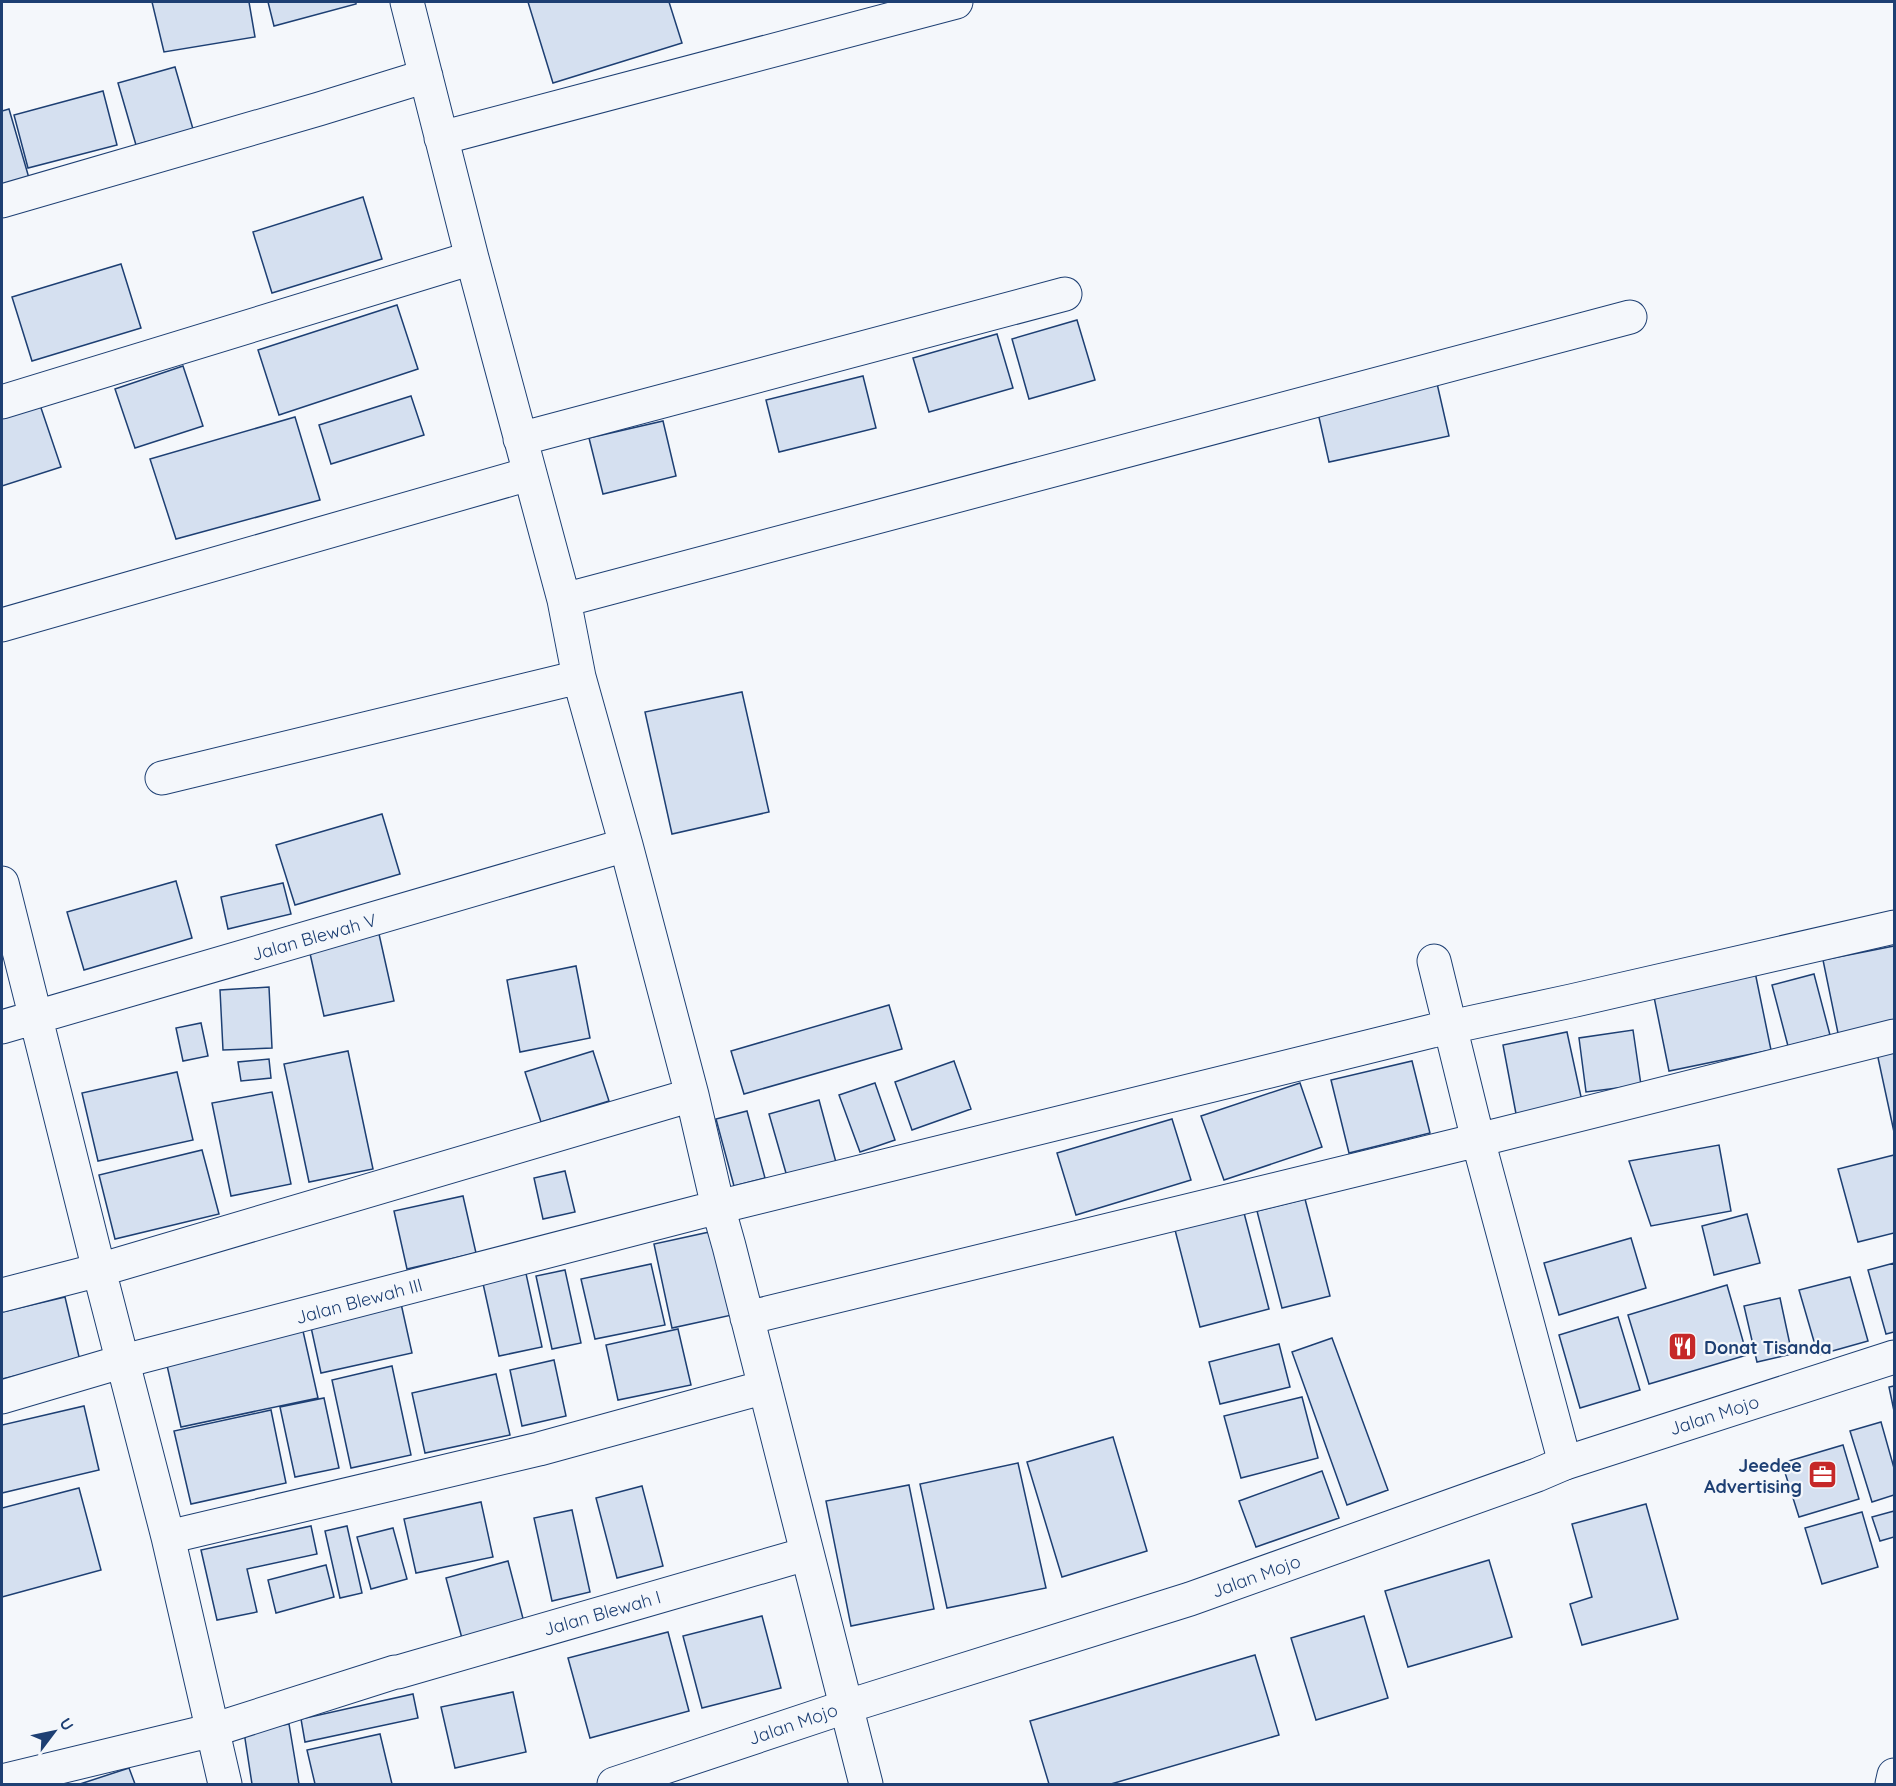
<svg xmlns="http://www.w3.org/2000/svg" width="1896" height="1786" viewBox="0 0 1896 1786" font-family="Quicksand,sans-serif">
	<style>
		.building { fill: #d5e0f0; stroke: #1d3f73; stroke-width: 1.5 }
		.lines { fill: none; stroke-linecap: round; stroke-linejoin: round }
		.minor-casing { stroke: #1d3f73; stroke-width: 35 }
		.tertiary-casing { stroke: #1d3f73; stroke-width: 35 }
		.minor { stroke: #f4f7fb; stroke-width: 33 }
		.tertiary { stroke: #f4f7fb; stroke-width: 33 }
		.labels { text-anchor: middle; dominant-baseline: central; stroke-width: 4.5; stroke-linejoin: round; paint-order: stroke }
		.street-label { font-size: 18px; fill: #1d3f73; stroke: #f4f7fb }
		.poi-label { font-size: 18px; font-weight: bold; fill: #1d3f73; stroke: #f4f7fb; text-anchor: start }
	</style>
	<rect width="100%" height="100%" fill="#f4f7fb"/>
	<!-- building -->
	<path class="building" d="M152 2H249L255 37 164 52Z
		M268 2H356V4L274 26Z
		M528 2H669L682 43 553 83Z
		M175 67 193 129 136 145 118 83Z
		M103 91 117 145 28 168 14 115Z
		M9 109 31 185 2 193V111Z
		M363 197 382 259 272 293 253 232Z
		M121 264 141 328 32 361 12 297Z
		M397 305 418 369 279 415 258 350Z
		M1077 320 1095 380 1029 399 1012 339Z
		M997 334 1013 388 929 412 913 358Z
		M183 366 203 426 135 448 115 389Z
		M863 376 876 428 779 452 766 400Z
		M1436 379 1449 436 1329 462 1316 404Z
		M411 396 424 435 331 464 319 425Z
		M39 402 61 467 2 486V414Z
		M295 417 320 500 176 539 150 459Z
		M663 421 676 476 603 494 589 438Z
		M742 692 769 812 672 834 645 712Z
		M382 814 400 874 295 905 276 845Z
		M176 881 192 938 84 970 67 912Z
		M283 883 291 914 228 929 221 897Z
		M379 934 394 1001 324 1016 309 949Z
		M1894 946V1027L1839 1038 1823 960Z
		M576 966 590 1038 520 1052 507 980Z
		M1755 972 1771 1050 1669 1071 1653 992Z
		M1814 974 1830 1035 1788 1046 1772 985Z
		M269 987 272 1048 223 1050 220 990Z
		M889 1005 902 1049 744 1094 731 1051Z
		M201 1023 208 1056 183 1061 176 1028Z
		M1633 1030 1641 1085 1586 1092 1579 1038Z
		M1567 1032 1583 1106 1517 1119 1503 1045Z
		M1894 1049V1132L1877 1053Z
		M348 1051 373 1169 309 1182 284 1064Z
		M593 1051 609 1101 541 1122 525 1072Z
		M269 1059 271 1078 241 1081 238 1062Z
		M954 1061 971 1109 912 1130 895 1082Z
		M1412 1061 1430 1133 1349 1153 1331 1080Z
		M177 1072 193 1140 98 1161 82 1093Z
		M875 1083 895 1140 860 1152 839 1095Z
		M1300 1083 1322 1147 1224 1180 1201 1116Z
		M272 1092 291 1184 231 1196 212 1103Z
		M819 1100 837 1166 788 1180 769 1114Z
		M747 1111 765 1178 734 1186 716 1119Z
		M1172 1119 1191 1180 1076 1215 1057 1153Z
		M1719 1145 1731 1211 1651 1226 1629 1161Z
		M202 1150 219 1214 115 1239 99 1175Z
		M1894 1155V1233L1858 1242 1838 1169Z
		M565 1171 575 1212 543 1219 534 1178Z
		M463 1196 476 1253 407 1269 394 1211Z
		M1305 1199 1330 1296 1282 1308 1257 1211Z
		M1243 1209 1269 1309 1200 1327 1174 1226Z
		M1747 1214 1760 1263 1714 1275 1702 1226Z
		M714 1231 732 1315 672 1328 654 1244Z
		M1631 1238 1646 1288 1559 1315 1544 1263Z
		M1894 1263V1332L1886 1334 1868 1270Z
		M651 1264 665 1325 595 1339 581 1279Z
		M525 1269 542 1347 499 1356 482 1279Z
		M565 1270 581 1343 552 1349 536 1276Z
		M1850 1277 1868 1341 1818 1355 1799 1290Z
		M1727 1285 1747 1355 1649 1384 1628 1315Z
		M65 1297 80 1361 2 1379V1312Z
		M1780 1298 1792 1354 1757 1362 1744 1306Z
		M400 1299 412 1353 321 1373 309 1318Z
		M1618 1317 1640 1390 1580 1408 1559 1335Z
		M678 1329 691 1385 618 1400 606 1345Z
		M303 1331 318 1398 181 1427 166 1361Z
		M1332 1338 1388 1490 1347 1505 1292 1352Z
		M1279 1344 1290 1387 1220 1404 1209 1362Z
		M554 1360 566 1416 522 1426 510 1370Z
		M392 1366 411 1455 351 1468 332 1380Z
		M496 1374 510 1435 425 1453 412 1393Z
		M1894 1386V1411L1889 1387Z
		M1302 1397 1318 1458 1241 1478 1224 1416Z
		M324 1398 339 1468 295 1477 280 1407Z
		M84 1406 99 1470 2 1493V1425Z
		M271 1410 286 1483 191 1504 174 1431Z
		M1881 1422 1894 1468V1495L1872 1502 1850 1431Z
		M1113 1437 1147 1551 1062 1577 1027 1462Z
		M1843 1445 1859 1499 1799 1517 1782 1463Z
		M1018 1463 1046 1588 947 1608 920 1484Z
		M1322 1471 1339 1518 1256 1547 1239 1501Z
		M909 1485 934 1609 851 1626 826 1501Z
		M642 1486 663 1566 617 1578 596 1498Z
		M79 1488 101 1570 2 1597V1508Z
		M481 1502 493 1557 416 1573 404 1519Z
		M1646 1504 1678 1619 1582 1645 1570 1604 1592 1597 1572 1524Z
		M572 1510 590 1592 552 1601 534 1518Z
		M1894 1511V1537L1880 1541 1872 1517Z
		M1862 1512 1878 1567 1822 1584 1805 1528Z
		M311 1526 317 1554 247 1569 257 1612 217 1620 201 1550Z
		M347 1526 362 1593 340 1598 325 1531Z
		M393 1528 407 1579 371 1589 357 1537Z
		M1489 1560 1512 1637 1408 1667 1385 1591Z
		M508 1561 526 1630 464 1646 446 1578Z
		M326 1565 334 1597 276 1613 268 1580Z
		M762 1616 781 1688 702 1708 683 1636Z
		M1364 1616 1388 1698 1316 1720 1291 1638Z
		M668 1632 689 1711 590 1738 568 1658Z
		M1255 1655 1279 1735 1111 1784H1049L1030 1721Z
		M513 1692 526 1752 455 1768 441 1707Z
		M413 1694 418 1718 305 1742 301 1719Z
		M289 1724 299 1784H252L244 1732Z
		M380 1734 392 1784H315L307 1750Z
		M129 1768 135 1784H80Z"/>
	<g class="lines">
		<defs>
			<path id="minor" d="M407 2 472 258 564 600 579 677 626 845 692 1095 718 1207 729 1246 866 1784
				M441 138 956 2
				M2 201 319 109 426 76
				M2 402 472 258
				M520 439 1065 294
				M564 600 1630 317
				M2 625 529 474
				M162 778 579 677
				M2 883 99 1270 2 1295
				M2 1027 626 845
				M747 1318 1478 1140 1434 961
				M2 1397 124 1361 718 1207 1432 1031 1571 1001 1894 927
				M1565 1463 1478 1140 1894 1036
				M168 1537 539 1449 765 1387
				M398 1672 806 1554
				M2 1781 213 1730 395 1672
				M225 1784 168 1537 99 1270 692 1095
				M1892 1784 1894 1775"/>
			<path id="tertiary" d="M614 1784 845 1707 1190 1599 1537 1475 1565 1463 1894 1357"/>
		</defs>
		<!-- minor casing -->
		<use href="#minor" class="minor-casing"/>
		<!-- tertiary casing -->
		<use href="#tertiary" class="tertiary-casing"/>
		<!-- minor -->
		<use href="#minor" class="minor"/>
		<!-- tertiary -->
		<use href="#tertiary" class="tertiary"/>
	</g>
	<!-- icons -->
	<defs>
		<symbol id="restaurant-square" viewBox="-11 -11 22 22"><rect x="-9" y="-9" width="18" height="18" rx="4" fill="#c62828" stroke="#f4f7fb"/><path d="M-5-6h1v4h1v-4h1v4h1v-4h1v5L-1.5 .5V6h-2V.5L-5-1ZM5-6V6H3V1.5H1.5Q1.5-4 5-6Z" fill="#fff"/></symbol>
		<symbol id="office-square" viewBox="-11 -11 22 22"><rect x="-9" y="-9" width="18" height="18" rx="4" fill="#c62828" stroke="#f4f7fb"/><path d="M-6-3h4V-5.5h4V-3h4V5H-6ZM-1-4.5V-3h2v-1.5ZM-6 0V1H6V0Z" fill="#fff"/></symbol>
	</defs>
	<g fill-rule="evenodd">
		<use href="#restaurant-square" x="1666" y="1330" width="33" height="33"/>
		<use href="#office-square" x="1806" y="1458" width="33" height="33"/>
	</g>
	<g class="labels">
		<!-- street labels -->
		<g class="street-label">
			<text transform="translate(314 937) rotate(-16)">Jalan Blewah V</text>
			<text transform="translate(359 1301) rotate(-15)">Jalan Blewah III</text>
			<text transform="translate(1714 1415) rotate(-18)">Jalan Mojo</text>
			<text transform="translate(1256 1576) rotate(-20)">Jalan Mojo</text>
			<text transform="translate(602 1613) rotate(-16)">Jalan Blewah I</text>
			<text transform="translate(793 1724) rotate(-19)">Jalan Mojo</text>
		</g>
		<!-- poi labels -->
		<g class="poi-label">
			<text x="1704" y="1347">Donat Tisanda</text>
			<text x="1802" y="1465" text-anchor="end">Jeedee<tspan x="1802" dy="21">Advertising</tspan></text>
		</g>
	</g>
	<!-- border -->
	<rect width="1896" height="1786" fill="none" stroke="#1d3f73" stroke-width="6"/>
	<!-- north arrow -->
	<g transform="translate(54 1732) rotate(58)" stroke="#f4f7fb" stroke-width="4.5" paint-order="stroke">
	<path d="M0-4.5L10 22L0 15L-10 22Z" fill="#1d3f73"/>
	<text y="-9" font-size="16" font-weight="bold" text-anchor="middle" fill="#1d3f73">U</text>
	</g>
</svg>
